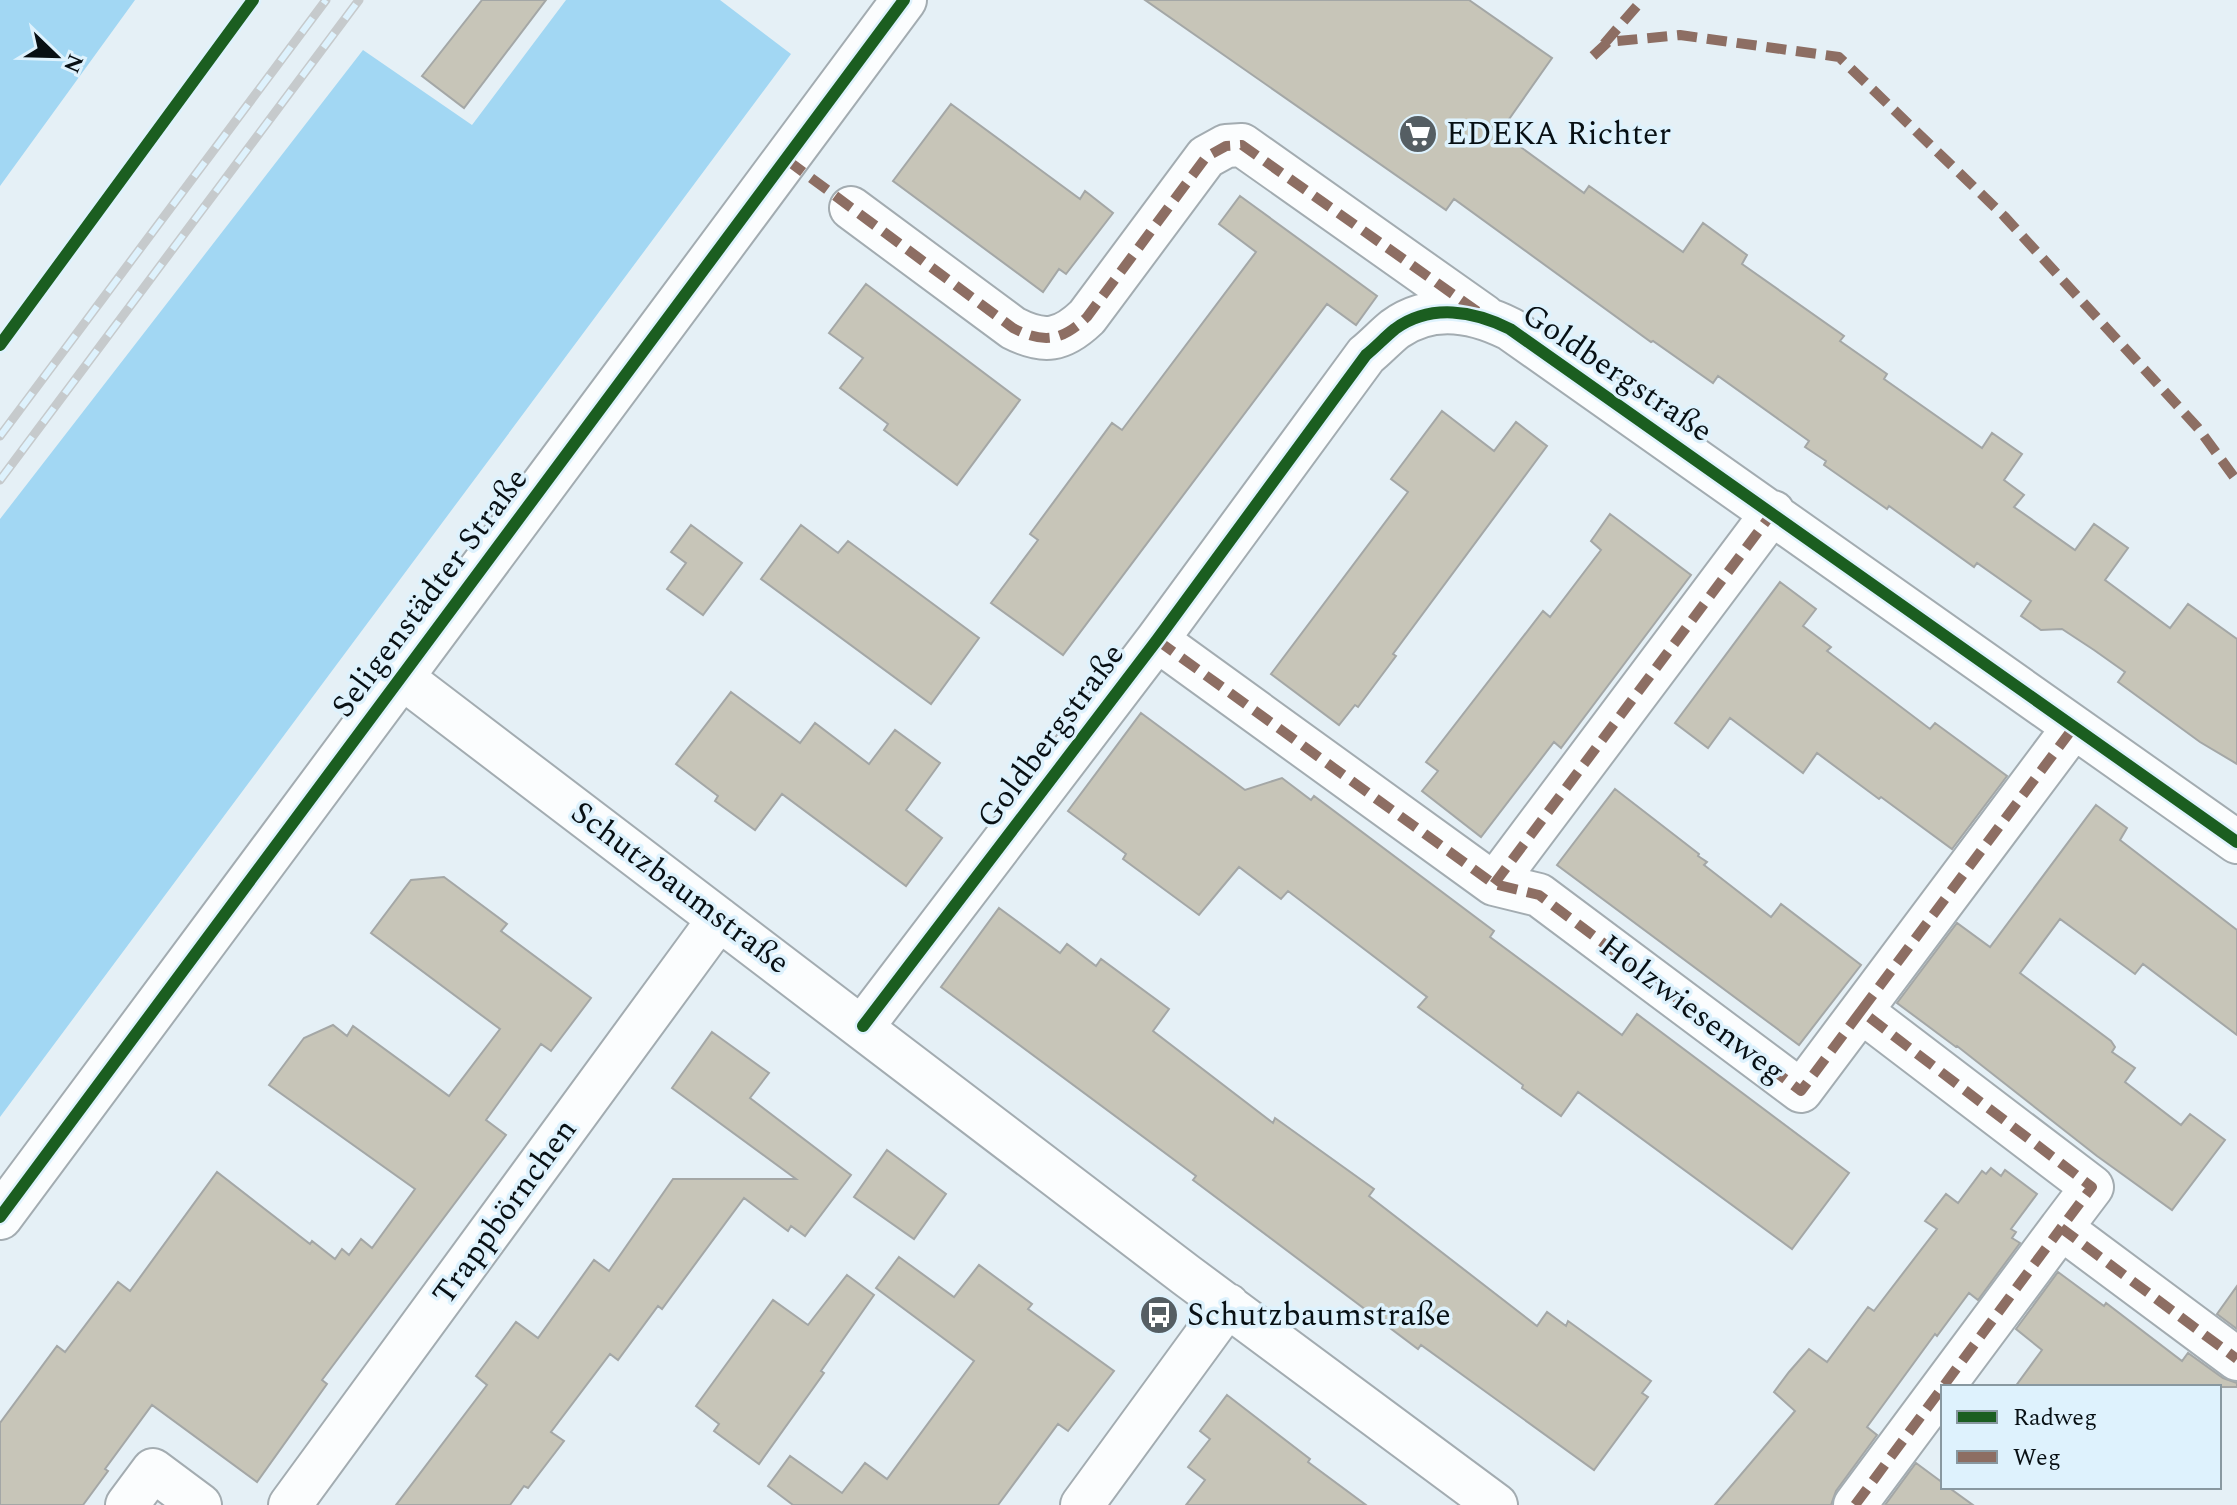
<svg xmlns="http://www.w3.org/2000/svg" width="2237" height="1505" viewBox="0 0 2237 1505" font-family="Spectral,serif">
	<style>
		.forest { fill: #a2d7f3 }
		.building { fill: #c7c5b8; stroke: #a4a7a6; stroke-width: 2 }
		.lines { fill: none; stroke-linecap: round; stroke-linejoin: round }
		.minor-casing { stroke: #a3acb1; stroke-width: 46 }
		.tertiary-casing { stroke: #a3acb1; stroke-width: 48 }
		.minor { stroke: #fbfdfe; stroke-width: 42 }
		.tertiary { stroke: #fbfdfe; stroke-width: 44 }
		.rail-casing { stroke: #c6cacc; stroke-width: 9 }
		.rail { stroke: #def2fd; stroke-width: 6; stroke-dasharray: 18; stroke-linecap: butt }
		.quiet { stroke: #8d6e63; stroke-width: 10; stroke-dasharray: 20 10; stroke-linecap: butt }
		.cycleway-casing { stroke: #def2fd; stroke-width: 17 }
		.cycleway { stroke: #1b5e20; stroke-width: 12 }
		.labels { text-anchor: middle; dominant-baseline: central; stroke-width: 7; stroke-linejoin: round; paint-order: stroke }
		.poi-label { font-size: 32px; fill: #081014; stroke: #def2fd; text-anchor: start }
		.street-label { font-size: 32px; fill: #081014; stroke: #def2fd }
	</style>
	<rect width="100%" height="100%" fill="#e5f0f6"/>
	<!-- forest -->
	<path class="forest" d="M0 0H135L0 186Z
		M566 0H720L791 54 0 1117V519L363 50 472 125Z"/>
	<!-- building -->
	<path class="building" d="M482 0H546L464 108 422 76Z
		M1145 0H1469L1552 58 1500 132 1584 193 1589 186 1683 252 1703 223 1747 255 1742 264 1844 336 1840 341 1887 374 1884 379 1982 448 1992 433 2022 454 2004 480 2024 495 2014 507 2075 550 2094 524 2128 548 2105 580 2170 628 2188 604 2237 639V764L2200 742 2118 682 2125 672 2094 650 2062 629 2041 630 2021 616 2031 601 1977 563 1974 567 1889 506 1887 509 1824 465 1826 461 1805 447 1809 441 1718 376 1713 383 1653 341 1651 342 1454 199 1446 210Z
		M951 104 1080 199 1085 191 1113 213 1066 274 1059 269 1043 292 893 181Z
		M1240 196 1377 296 1356 325 1327 304 1063 655 991 603 1038 540 1030 534 1112 423 1122 430 1256 252 1219 224Z
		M866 284 1020 400 957 485 884 430 888 424 840 388 863 358 829 333Z
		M1442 411 1494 451 1516 422 1547 446 1393 654 1396 656 1358 707 1355 705 1339 725 1271 674 1408 492 1391 479Z
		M1610 514 1691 575 1561 748 1554 742 1481 837 1422 791 1438 771 1426 762 1543 611 1550 617 1601 550 1591 541Z
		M691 525 742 563 703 615 667 589 686 563 671 552Z
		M801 525 838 553 848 541 979 638 931 704 761 579Z
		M1780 582 1816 609 1803 626 1831 647 1827 651 1930 729 1935 723 2007 776 1952 849 1881 797 1879 799 1817 753 1803 773 1730 718 1708 748 1675 723Z
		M731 692 800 743 815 723 869 764 895 730 940 763 906 810 942 838 906 886 782 794 755 830 715 801 718 796 676 764Z
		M1141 713 1245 790 1282 778 1311 800 1314 796 1494 931 1490 937 1622 1035 1637 1014 1849 1173 1792 1249 1578 1092 1561 1116 1522 1088 1523 1085 1418 1007 1427 997 1288 891 1281 899 1239 867 1199 915 1123 859 1126 854 1068 811Z
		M1615 789 1699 854 1698 856 1707 862 1704 865 1771 917 1781 904 1861 965 1799 1045 1557 865Z
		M2096 805 2127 828 2120 840 2237 930V1035L2143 964 2135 974 2060 919 2020 973 2111 1041 2115 1047 2112 1052 2135 1068 2125 1082 2181 1125 2190 1114 2225 1140 2172 1210 2097 1156 1957 1046 1956 1047 1897 1003 1957 923 1990 947Z
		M444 877 507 924 501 931 591 998 551 1051 541 1044 486 1120 506 1135 322 1380 327 1384 257 1482 152 1405 105 1469 108 1471 83 1505H0V1423L57 1346 65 1352 118 1282 130 1291 217 1172 310 1244 312 1241 335 1259 342 1249 349 1255 361 1239 372 1248 415 1189 269 1085 304 1038 333 1025 347 1036 353 1026 449 1096 500 1029 371 933 411 880Z
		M999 908 1060 953 1067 944 1096 966 1101 959 1169 1009 1153 1031 1273 1123 1275 1118 1374 1189 1369 1196 1537 1326 1547 1312 1566 1326 1568 1321 1651 1381 1642 1393 1648 1397 1594 1470 1421 1345 1418 1349 1193 1180 1196 1176 941 987Z
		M712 1032 769 1073 750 1098 851 1175 805 1236 791 1226 788 1231 744 1198 662 1309 658 1306 618 1360 610 1354 551 1432 564 1441 528 1488 524 1486 510 1505H396L487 1385 476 1376 516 1322 538 1338 594 1260 609 1271 673 1179H796L672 1088Z
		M887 1150 946 1194 914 1239 854 1197Z
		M1991 1168 2001 1176 2005 1170 2037 1194 2011 1229 2016 1232 2012 1238 2020 1243 1978 1300 1969 1293 1937 1336 1935 1334 1867 1427 1877 1435 1836 1491 1831 1505H1715L1795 1411 1774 1392 1789 1372 1809 1349 1827 1362 1868 1307 1874 1311 1937 1229 1925 1221 1946 1194 1958 1203 1982 1171 1986 1174Z
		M899 1257 954 1297 979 1265 1032 1304 1028 1309 1114 1371 1068 1431 1058 1424 998 1505H793L768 1486 790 1456 842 1493 865 1463 887 1479 974 1361 876 1288Z
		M2058 1272 2104 1306 2106 1303 2182 1361 2188 1353 2223 1378 2237 1383V1387H2015L2042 1350 2016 1329Z
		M847 1275 874 1295 821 1371 824 1373 759 1464 714 1431 719 1424 696 1406 773 1300 808 1325Z
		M2237 1286V1329L2217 1314Z
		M1227 1395 1310 1459 1308 1462 1366 1505H1186L1205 1480 1188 1467 1210 1439 1200 1431Z
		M1916 1463 1943 1483V1487H1948L1973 1505H1885Z"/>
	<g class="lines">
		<defs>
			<path id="minor" d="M851 208 1013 328C1044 344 1062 341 1087 317L1206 157 1226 146 1242 145 1484 316
				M1157 640 1494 884 1539 895 1801 1091 1861 1011 2092 1187 2061 1228 2237 1359
				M400 676 1186 1275 1496 1505
				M1494 884 1773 512
				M1861 1011 2073 728
				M863 1026 1157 640 1366 355C1376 347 1385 337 1395 329 1431 303 1474 311 1510 329L2237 842
				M127 1505 153 1470 200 1505
				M290 1505 719 919
				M1082 1505 1228 1305
				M1855 1505 2061 1228"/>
			<path id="tertiary" d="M0 1217 904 0"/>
		</defs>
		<!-- minor casing -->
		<use href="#minor" class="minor-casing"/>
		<!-- tertiary casing -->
		<use href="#tertiary" class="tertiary-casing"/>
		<!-- minor -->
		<use href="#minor" class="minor"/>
		<!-- tertiary -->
		<use href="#tertiary" class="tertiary"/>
		<defs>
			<path id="rail" d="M0 436 326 0
				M0 480 359 0"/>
		</defs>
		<!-- rail casing -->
		<use href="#rail" class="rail-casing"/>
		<!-- rail -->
		<use href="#rail" class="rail"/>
		<!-- quiet -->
		<path class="quiet" d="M1604 44 1642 0
			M1593 56 1608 42 1680 35 1839 57 2004 216 2198 428 2237 481
			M787 160 1013 328C1044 344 1062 341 1087 317L1206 157 1226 146 1242 145 1481 314
			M1157 640 1494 884 1539 895 1801 1091 1861 1011 2092 1187 2061 1228 2237 1359
			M1494 884 1773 512
			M1861 1011 2073 728
			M1855 1505 2061 1228"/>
		<defs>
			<path id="cycleway" d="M0 345 253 0
				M863 1026 1157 640 1366 355C1376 347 1385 337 1395 329 1431 303 1474 311 1510 329L2237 842
				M0 1217 904 0"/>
		</defs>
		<!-- cycleway casing -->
		<use href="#cycleway" class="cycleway-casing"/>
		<!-- cycleway -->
		<use href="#cycleway" class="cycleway"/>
	</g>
	<!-- icons -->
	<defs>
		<symbol id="supermarket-disc" viewBox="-11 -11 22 22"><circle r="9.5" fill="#555e63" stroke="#def2fd"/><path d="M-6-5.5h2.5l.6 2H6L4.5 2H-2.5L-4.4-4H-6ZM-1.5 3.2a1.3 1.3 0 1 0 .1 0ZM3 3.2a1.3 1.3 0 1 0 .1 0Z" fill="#fff"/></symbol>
		<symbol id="bus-disc" viewBox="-11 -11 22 22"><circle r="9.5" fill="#555e63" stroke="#def2fd"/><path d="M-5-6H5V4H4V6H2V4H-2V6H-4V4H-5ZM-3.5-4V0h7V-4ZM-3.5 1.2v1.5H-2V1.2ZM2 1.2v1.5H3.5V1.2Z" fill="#fff"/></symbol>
	</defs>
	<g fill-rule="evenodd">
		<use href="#supermarket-disc" x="1396" y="112" width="44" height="44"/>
		<use href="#bus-disc" x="1137" y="1293" width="44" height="44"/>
	</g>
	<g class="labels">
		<!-- poi labels -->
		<g class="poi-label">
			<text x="1446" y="134">EDEKA Richter</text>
			<text x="1187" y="1315">Schutzbaumstraße</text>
		</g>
		<!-- street labels -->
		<g class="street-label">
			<text transform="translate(1617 373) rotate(34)">Goldbergstraße</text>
			<text transform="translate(430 593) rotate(-53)">Seligenstädter Straße</text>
			<text transform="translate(1051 736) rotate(-53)">Goldbergstraße</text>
			<text transform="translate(680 888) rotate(37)">Schutzbaumstraße</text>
			<text transform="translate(1692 1009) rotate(37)">Holzwiesenweg</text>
			<text transform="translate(505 1212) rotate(-54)">Trappbörnchen</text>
		</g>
	</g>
	<!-- legend -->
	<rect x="1941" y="1385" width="280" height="104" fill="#def2fd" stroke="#8898a0" stroke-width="2"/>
	<rect x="1957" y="1411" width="40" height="12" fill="#1b5e20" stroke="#8898a0" stroke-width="2"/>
	<text x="2013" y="1425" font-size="24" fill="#081014">Radweg</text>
	<rect x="1957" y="1451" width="40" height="12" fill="#8d6e63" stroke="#8898a0" stroke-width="2"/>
	<text x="2013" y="1465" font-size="24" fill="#081014">Weg</text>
	<!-- north arrow -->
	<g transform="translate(56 56) rotate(113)" stroke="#def2fd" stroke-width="6" paint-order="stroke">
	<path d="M0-6L14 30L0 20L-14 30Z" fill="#081014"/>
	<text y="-12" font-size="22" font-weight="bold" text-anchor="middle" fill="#081014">N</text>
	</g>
</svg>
